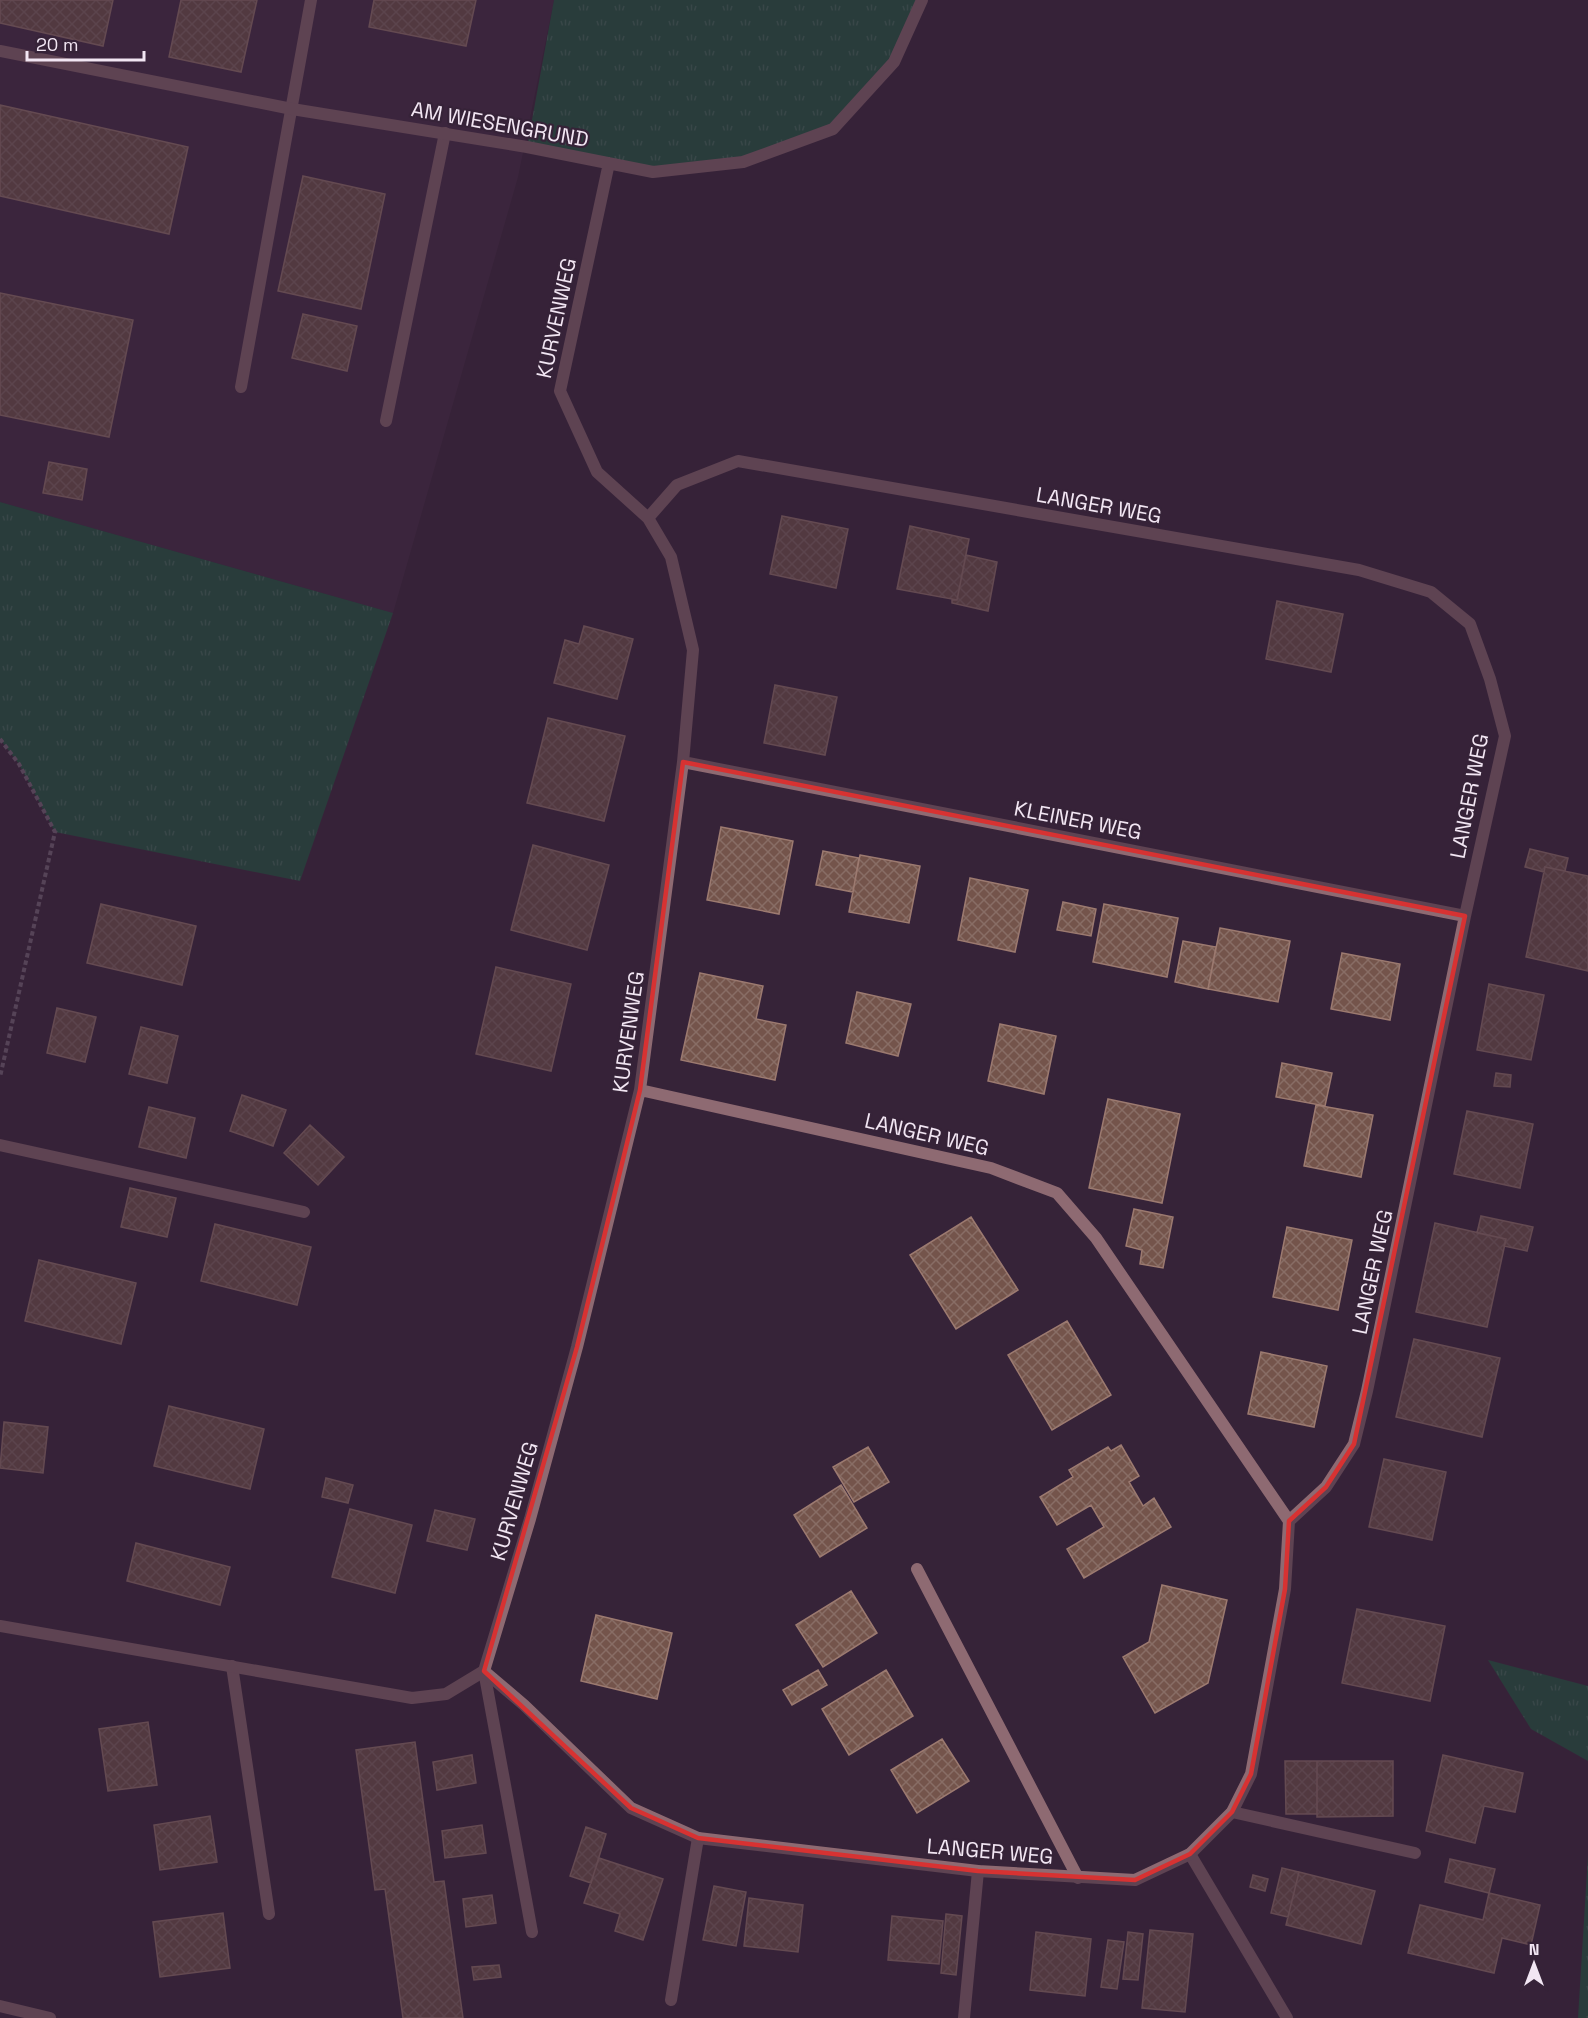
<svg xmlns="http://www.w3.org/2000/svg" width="1588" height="2018" viewBox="0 0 1588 2018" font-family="'Space Grotesk',sans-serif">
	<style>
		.built { fill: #412943 }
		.grass { fill: url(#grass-tufts) }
		.building { fill: url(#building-cross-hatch); stroke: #9c7a70; stroke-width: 1.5 }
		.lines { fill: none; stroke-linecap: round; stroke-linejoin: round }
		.path { stroke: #7b6b7d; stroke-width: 4; stroke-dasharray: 4.5 3; stroke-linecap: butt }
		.lane { stroke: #8e6a72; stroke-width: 12 }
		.street { stroke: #8e6a72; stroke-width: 12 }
		.marked { fill: none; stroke: #d73232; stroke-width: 4.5; stroke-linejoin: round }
		.labels { text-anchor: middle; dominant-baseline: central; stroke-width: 4.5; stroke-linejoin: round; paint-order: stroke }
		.street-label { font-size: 21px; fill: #f2e6f3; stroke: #362338 }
	</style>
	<defs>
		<pattern id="grass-tufts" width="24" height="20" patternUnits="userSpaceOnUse" patternTransform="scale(1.5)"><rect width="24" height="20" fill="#195b3f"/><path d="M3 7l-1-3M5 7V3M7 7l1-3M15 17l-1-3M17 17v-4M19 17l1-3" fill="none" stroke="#3b735b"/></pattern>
		<pattern id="building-cross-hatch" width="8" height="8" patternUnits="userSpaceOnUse" patternTransform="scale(1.5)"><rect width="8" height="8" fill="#74544b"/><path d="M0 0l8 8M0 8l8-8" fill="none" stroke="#886d65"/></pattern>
	</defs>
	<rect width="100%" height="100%" fill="#362338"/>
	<!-- built -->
	<path class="built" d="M0 0H554L518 177 393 613 0 502Z"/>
	<!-- grass -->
	<path class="grass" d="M554 0H922L894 62 833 129 743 162 653 172 527 147Z
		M0 502 393 613 300 881 55 832 19 764 0 739Z
		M1488 1660 1588 1686V1761L1531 1729Z
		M1588 1855V2018H1578Z"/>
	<!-- building -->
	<path class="building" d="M0 0H113L103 46 0 23Z
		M181 0H257L241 72 169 57Z
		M374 0H476L466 46 369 27Z
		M0 105 188 147 169 234 0 196Z
		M303 176 385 194 361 309 278 291Z
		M0 293 133 320 109 437 0 415Z
		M303 314 357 326 347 371 292 358Z
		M49 462 87 469 82 500 43 493Z
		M782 516 848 529 836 588 770 574Z
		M910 526 969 539 957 600 897 589Z
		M966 555 997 562 988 611 952 603V600H957Z
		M1277 601 1343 614 1331 672 1266 659Z
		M584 626 633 639 617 699 554 683 565 640 579 644Z
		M775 685 837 697 825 755 764 743Z
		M548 718 625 736 604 821 527 803Z
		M721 827 793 841 779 914 707 900Z
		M533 845 609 865 587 950 511 930Z
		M1530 849 1568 858 1565 871 1545 867 1544 872 1525 867Z
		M823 851 859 858 853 892 816 885Z
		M860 855 920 866 909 923 849 912Z
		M1545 867 1588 876V971L1526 957Z
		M970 878 1028 890 1015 952 958 940Z
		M1063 902 1096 909 1091 936 1057 930Z
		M101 904 196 926 182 985 87 963Z
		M1104 904 1178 918 1167 977 1093 962Z
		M1220 928 1290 941 1278 1002 1208 989Z
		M1183 941 1216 947 1208 989 1175 982Z
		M1342 953 1400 964 1390 1020 1331 1009Z
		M496 967 571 984 551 1071 476 1054Z
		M700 973 763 986 756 1019 786 1025 775 1080 681 1060Z
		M1489 984 1544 995 1531 1060 1477 1050Z
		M857 992 911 1004 898 1056 846 1043Z
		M57 1008 96 1017 85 1062 47 1053Z
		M1000 1024 1056 1036 1044 1094 988 1081Z
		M141 1027 178 1036 167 1083 129 1074Z
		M1282 1063 1332 1073 1325 1106 1276 1097Z
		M1496 1073 1511 1075 1510 1087 1494 1086Z
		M242 1095 286 1110 273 1146 230 1131Z
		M1108 1099 1180 1114 1162 1203 1089 1188Z
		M1316 1105 1373 1115 1361 1177 1304 1166Z
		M149 1107 195 1118 186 1158 139 1147Z
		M1467 1111 1533 1124 1520 1188 1454 1174Z
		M310 1125 344 1157 318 1185 284 1153Z
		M130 1188 176 1198 167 1237 121 1227Z
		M1134 1209 1173 1217 1163 1268 1140 1264 1142 1250 1126 1246Z
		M1481 1216 1533 1227 1527 1251 1504 1246 1506 1239 1477 1233Z
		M971 1217 1018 1290 956 1329 910 1255Z
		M1435 1223 1506 1239 1487 1327 1416 1312Z
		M215 1224 311 1247 297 1305 201 1281Z
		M1287 1227 1352 1240 1338 1310 1273 1297Z
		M39 1260 136 1283 121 1344 25 1321Z
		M1067 1321 1111 1395 1052 1430 1008 1355Z
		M1414 1339 1500 1358 1482 1437 1396 1417Z
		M1261 1352 1327 1366 1314 1427 1248 1414Z
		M169 1406 264 1429 250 1489 154 1466Z
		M4 1422 48 1427 43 1473 0 1468Z
		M1121 1445 1139 1476 1129 1482 1143 1506 1154 1498 1171 1527 1084 1578 1067 1549 1104 1527 1091 1505 1057 1525 1040 1497 1073 1477 1069 1470 1108 1447 1111 1451Z
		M868 1447 889 1482 854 1502 833 1467Z
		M1384 1459 1446 1472 1432 1540 1369 1527Z
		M326 1478 353 1485 348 1503 322 1497Z
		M841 1485 867 1528 820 1557 794 1515Z
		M350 1509 412 1525 395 1593 332 1577Z
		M435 1510 475 1519 467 1550 427 1541Z
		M136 1543 230 1567 220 1605 127 1581Z
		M1162 1585 1227 1600 1208 1683 1155 1713 1123 1657 1149 1642Z
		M851 1591 877 1633 823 1667 796 1625Z
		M1357 1609 1445 1626 1430 1701 1342 1683Z
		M596 1615 672 1633 657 1699 581 1681Z
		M818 1670 827 1685 792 1705 783 1690Z
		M886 1670 913 1716 849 1755 822 1709Z
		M148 1722 157 1785 108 1791 99 1729Z
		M942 1739 969 1781 917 1813 891 1770Z
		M415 1742 434 1882 444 1881 463 2018H403L385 1889 375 1890 356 1750Z
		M472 1755 476 1783 437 1790 433 1762Z
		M1443 1755 1523 1773 1515 1812 1484 1806 1475 1843 1426 1831Z
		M1285 1761H1317V1814H1286Z
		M1317 1761H1393V1816L1317 1817Z
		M210 1816 217 1862 160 1870 154 1825Z
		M482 1825 486 1853 445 1858 442 1831Z
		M586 1827 606 1834 591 1883 570 1876Z
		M599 1858 663 1879 643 1940 615 1931 620 1914 584 1903Z
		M1450 1859 1495 1869 1489 1893 1445 1882Z
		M1282 1868 1299 1872 1288 1917 1271 1913Z
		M1299 1872 1375 1891 1361 1944 1286 1925Z
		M1253 1875 1268 1879 1265 1891 1250 1887Z
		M714 1886 746 1892 736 1946 703 1940Z
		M1489 1893 1540 1905 1531 1945 1502 1938 1494 1973 1408 1953 1420 1905 1483 1920Z
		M492 1895 496 1923 466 1927 463 1899Z
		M749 1898 803 1905 798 1952 744 1946Z
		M223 1913 230 1968 160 1977 153 1922Z
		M946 1914 962 1916 956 1975 941 1973Z
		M892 1916 943 1921 939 1964 888 1960Z
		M1150 1930 1193 1934 1185 2012 1142 2008Z
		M1036 1932 1091 1939 1085 1996 1030 1990Z
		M1128 1932 1143 1934 1138 1980 1123 1979Z
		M1108 1940 1124 1942 1117 1989 1101 1987Z
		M499 1965 501 1977 474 1980 472 1967Z"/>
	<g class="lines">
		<!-- path -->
		<path class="path" d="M0 739 19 764 55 832 0 1077"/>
		<!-- lane -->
		<path class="lane" d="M241 387 311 0
			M386 421 445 133
			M0 1145 304 1212
			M917 1569 1078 1878
			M232 1666 269 1914
			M484 1671 532 1932
			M1232 1812 1415 1853
			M1190 1854 1287 2018
			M671 2000 698 1838
			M964 2018 978 1871"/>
		<!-- street -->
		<path class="street" d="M0 51 292 109 527 147 653 172 743 162 833 129 894 62 922 0
			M683 762 1465 916
			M640 1090 991 1168 1057 1193 1096 1238 1289 1521
			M0 1626 412 1698 446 1694 484 1671 530 1519 577 1347 640 1090 683 762 693 650 671 557 648 518 597 472 560 391 609 163
			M484 1671 524 1705 631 1808 698 1838 978 1871 1135 1880 1190 1854 1232 1812 1251 1774 1285 1589 1289 1521 1326 1487 1354 1444 1367 1391 1465 916 1505 736 1490 679 1470 624 1431 592 1359 570 738 461 677 485 648 518
			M0 2006 50 2018"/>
	</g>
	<!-- marked area -->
	<path d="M0 0H1588V2018H0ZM683 762 1465 916 1354 1444 1326 1487 1289 1521 1285 1589 1251 1774 1232 1812 1190 1854 1135 1880 978 1871 698 1838 631 1808 484 1671 577 1347 640 1090Z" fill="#362338" fill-opacity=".55" fill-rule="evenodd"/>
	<path class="marked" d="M683 762 1465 916 1354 1444 1326 1487 1289 1521 1285 1589 1251 1774 1232 1812 1190 1854 1135 1880 978 1871 698 1838 631 1808 484 1671 577 1347 640 1090Z"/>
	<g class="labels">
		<!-- street labels -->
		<g class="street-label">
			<text transform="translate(500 124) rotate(10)">AM WIESENGRUND</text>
			<text transform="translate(556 318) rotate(-78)">KURVENWEG</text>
			<text transform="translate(1099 505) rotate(10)">LANGER WEG</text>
			<text transform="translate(1469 796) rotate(-79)">LANGER WEG</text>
			<text transform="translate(1078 820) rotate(11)">KLEINER WEG</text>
			<text transform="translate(628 1032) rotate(-82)">KURVENWEG</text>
			<text transform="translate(927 1134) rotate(13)">LANGER WEG</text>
			<text transform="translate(1372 1272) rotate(-78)">LANGER WEG</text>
			<text transform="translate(514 1501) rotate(-74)">KURVENWEG</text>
			<text transform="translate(990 1851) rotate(5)">LANGER WEG</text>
		</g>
	</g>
	<!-- north arrow -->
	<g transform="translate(1534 1964)" stroke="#362338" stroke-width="4.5" paint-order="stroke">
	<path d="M0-4.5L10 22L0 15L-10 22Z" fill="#f2e6f3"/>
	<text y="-9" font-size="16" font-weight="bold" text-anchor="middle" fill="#f2e6f3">N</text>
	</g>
	<!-- scale -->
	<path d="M27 51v9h117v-9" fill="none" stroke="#f2e6f3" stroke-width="3"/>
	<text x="36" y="51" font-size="18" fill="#f2e6f3" stroke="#362338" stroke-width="4.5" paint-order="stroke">20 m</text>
</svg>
